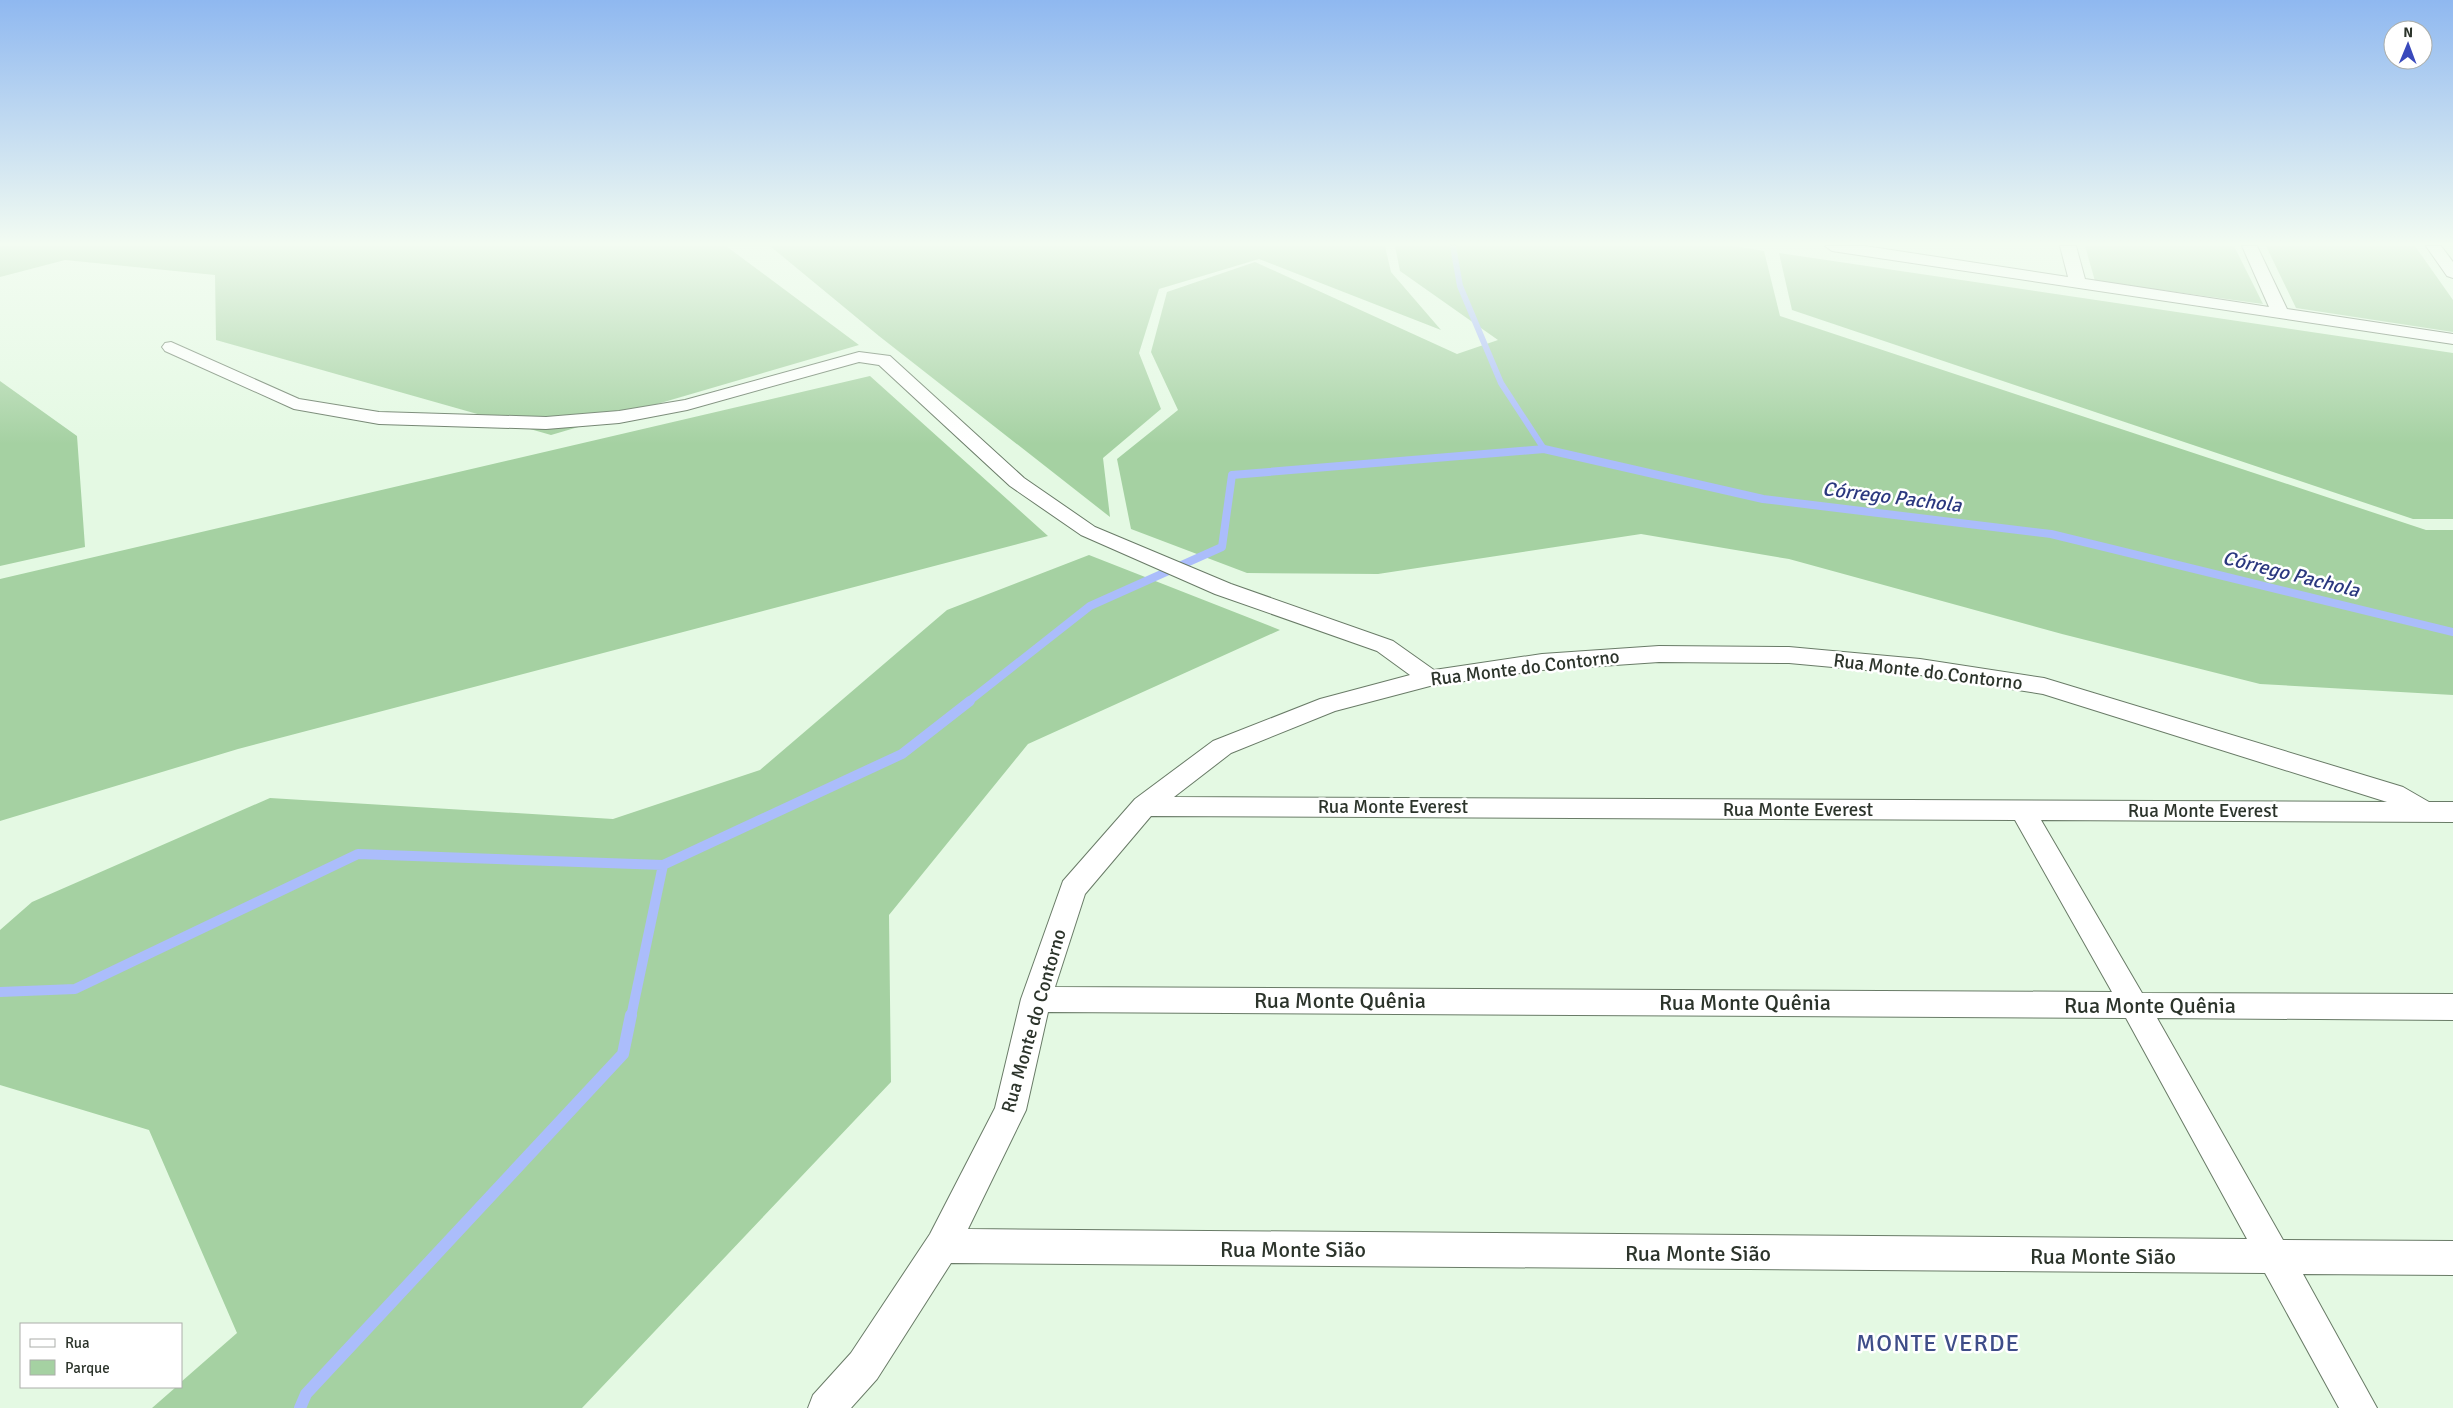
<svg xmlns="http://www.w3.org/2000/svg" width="2453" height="1408" viewBox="0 0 2453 1408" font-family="Signika,sans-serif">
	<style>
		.green { fill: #a5d1a2 }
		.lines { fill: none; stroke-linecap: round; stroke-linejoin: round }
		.stream-far3 { stroke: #abbdfb; stroke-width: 6 }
		.stream-far2 { stroke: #abbdfb; stroke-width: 8 }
		.stream-far1 { stroke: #abbdfb; stroke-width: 10 }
		.stream { stroke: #abbdfb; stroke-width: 12 }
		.minor-casing { stroke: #697b67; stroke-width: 2 }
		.minor { fill: #fff; fill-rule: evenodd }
		.labels { text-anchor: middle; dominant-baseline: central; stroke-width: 5; stroke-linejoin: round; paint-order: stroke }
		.street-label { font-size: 19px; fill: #2c342b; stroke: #fff }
		.water-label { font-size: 20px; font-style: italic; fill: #2b387f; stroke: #fff }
		.near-street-label { font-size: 22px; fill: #2c342b; stroke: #fff }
		.near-neighbourhood-label { font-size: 24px; letter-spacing: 1px; fill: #3e4d88; stroke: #fff }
	</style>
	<rect width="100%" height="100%" fill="#e4f9e3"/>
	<!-- green -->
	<path class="green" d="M0 246H726L859 345 551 435 216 340 215 275 65 260 0 277Z
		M770 246H1385L1391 272 1441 330 1259 259 1159 289 1139 353 1161 409 1103 458 1110 517 879 336Z
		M1395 246H1734L1764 251 1780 316 2426 530H2453V695L2260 684 2062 634 1789 559 1641 534 1378 574 1247 573 1131 529 1117 459 1178 410 1151 352 1167 292 1255 262 1457 354 1498 340 1400 271Z
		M2085 246H2234L2263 304 2095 281Z
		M2266 246H2415L2453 300V332L2296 308Z
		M1779 253 2453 353V519H2413L1792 310Z
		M870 376 1048 536 238 749 0 821V579Z
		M0 381 77 436 85 547 0 566Z
		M1089 555 1280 630 1028 744 889 915 891 1082 582 1408H152L176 1387H181V1382L237 1333 149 1130 0 1085V930L32 902 270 798 613 819 760 770 947 610Z"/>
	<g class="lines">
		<!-- stream-far3 -->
		<path class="stream-far3" d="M1453 246 1460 286 1501 383 1544 449
			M1536 450H1547"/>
		<!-- stream-far2 -->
		<path class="stream-far2" d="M968 702 1090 606 1222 547 1232 475 1544 449 1763 499 2051 534 2453 632"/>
		<!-- stream-far1 -->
		<path class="stream-far1" d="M0 992 75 989 358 854 663 865 902 754 970 701
			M631 1017 663 865"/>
		<!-- stream -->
		<path class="stream" d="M300 1408 306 1394 623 1054 631 1015"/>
		<defs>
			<path id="minor" d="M1825 246H1865L2068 277 2060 246H2076L2085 279 2269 307 2242 246H2257L2287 309 2453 334V344L1832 251Z
				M2426 246H2441L2453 262V278L2447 276Z
				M171 342 299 399 379 412 546 417 619 411 685 400 859 352 890 356 1024 478 1095 527 1231 584 1393 641 1434 670 1542 654 1659 646 1789 647 1920 659 2044 678 2403 787 2429 802H2453V822L2041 820 2142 993 2453 994V1020L2157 1018 2283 1240 2453 1241V1275L2303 1274 2377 1408H2339L2265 1273 951 1263 877 1379 851 1408H808L813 1395 851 1353 930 1234 995 1108 1021 999 1063 881 1135 799 1213 741 1320 699 1410 675 1377 651 1215 594 1081 535 1010 486 879 365 859 362 687 410 619 423 546 429 379 424 294 409 165 351 162 347 165 343ZM1659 662 1789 663 1920 675 2043 694 2387 802 1174 797 1231 753 1335 711 1430 686 1542 670ZM1151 816 2015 820 2112 992 1055 987 1085 894ZM1048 1012 2126 1018 2247 1239 968 1229 1026 1110Z"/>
		</defs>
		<!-- minor casing -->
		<use href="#minor" class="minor-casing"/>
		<!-- minor -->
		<use href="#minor" class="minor"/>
	</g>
	<!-- sky -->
	<linearGradient id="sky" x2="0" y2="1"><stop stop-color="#8fb8f0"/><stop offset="0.55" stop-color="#f3fcf2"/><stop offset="1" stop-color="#f3fcf2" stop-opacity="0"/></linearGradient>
	<rect width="2453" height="444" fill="url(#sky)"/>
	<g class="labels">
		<!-- street labels -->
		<g class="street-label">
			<text transform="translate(1525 668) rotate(-7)">Rua Monte do Contorno</text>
			<text transform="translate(1928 672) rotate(7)">Rua Monte do Contorno</text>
			<text x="1393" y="807">Rua Monte Everest</text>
			<text x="1798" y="810">Rua Monte Everest</text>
			<text x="2203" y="811">Rua Monte Everest</text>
			<text transform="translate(1034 1021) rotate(-74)">Rua Monte do Contorno</text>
		</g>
		<!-- water labels -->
		<g class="water-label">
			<text transform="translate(1892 497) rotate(7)">Córrego Pachola</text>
			<text transform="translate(2291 574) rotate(14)">Córrego Pachola</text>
		</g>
		<!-- near-street labels -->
		<g class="near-street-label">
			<text x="1340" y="1000">Rua Monte Quênia</text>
			<text x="1745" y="1002">Rua Monte Quênia</text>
			<text x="2150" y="1005">Rua Monte Quênia</text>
			<text x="1293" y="1249">Rua Monte Sião</text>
			<text x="1698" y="1253">Rua Monte Sião</text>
			<text x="2103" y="1256">Rua Monte Sião</text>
		</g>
		<!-- near-neighbourhood labels -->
		<g class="near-neighbourhood-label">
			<text x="1938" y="1343">MONTE VERDE</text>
		</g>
	</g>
	<!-- legend -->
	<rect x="20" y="1323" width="162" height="65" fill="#ffffff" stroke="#abaeaa"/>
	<rect x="30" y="1339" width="25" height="8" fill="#ffffff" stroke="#abaeaa"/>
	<text x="65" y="1348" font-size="15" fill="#2c342b">Rua</text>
	<rect x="30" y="1360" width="25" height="15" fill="#a5d1a2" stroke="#abaeaa"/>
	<text x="65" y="1373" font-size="15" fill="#2c342b">Parque</text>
	<!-- north arrow -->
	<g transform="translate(2408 45) rotate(1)"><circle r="24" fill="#ffffff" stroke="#abaeaa"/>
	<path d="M0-4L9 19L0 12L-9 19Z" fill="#3949bc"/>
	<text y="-8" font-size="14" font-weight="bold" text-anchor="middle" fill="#2c342b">N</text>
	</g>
</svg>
